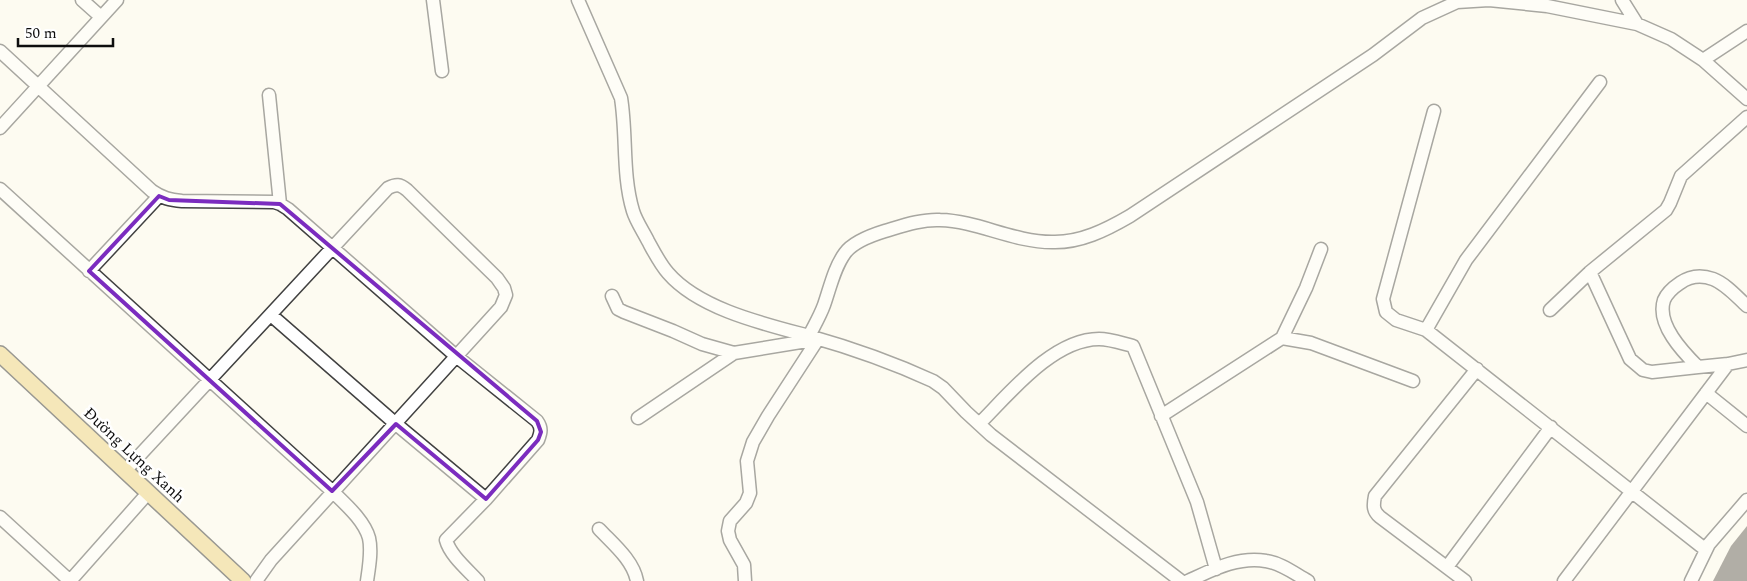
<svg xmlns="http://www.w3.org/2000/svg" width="1747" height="581" viewBox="0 0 1747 581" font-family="Spectral,serif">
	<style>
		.building { fill: #56504c }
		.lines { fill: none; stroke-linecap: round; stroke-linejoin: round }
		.minor-casing { stroke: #414141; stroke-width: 15 }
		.major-casing { stroke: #1f1f1f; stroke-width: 18 }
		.minor { stroke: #fff; stroke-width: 12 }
		.major { stroke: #eace75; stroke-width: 15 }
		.marked { fill: none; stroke: #7b2cbf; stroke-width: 4; stroke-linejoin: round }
		.labels { text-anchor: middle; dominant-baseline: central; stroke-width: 5; stroke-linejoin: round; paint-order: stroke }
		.street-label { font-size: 16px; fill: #0e0e0e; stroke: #fff }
	</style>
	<rect width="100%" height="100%" fill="#fdfbf1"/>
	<!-- building -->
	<path class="building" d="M1747 526V581H1713L1731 546Z"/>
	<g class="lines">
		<defs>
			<path id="minor" d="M82 0 101 17
				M433 0 442 71
				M578 0 621 98C627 135 622 175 633 211 636 221 643 231 648 241 654 252 660 264 668 273 699 309 764 324 809 336 848 347 896 364 933 381L943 388 966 412 991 435 1181 581
				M1622 0 1637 24
				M0 51 152 191C162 198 170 200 182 201L274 202 280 204 288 209 456 356 537 421C542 428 541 432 538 440L486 499 446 540C450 555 467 569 478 581
				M1703 60 1747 31
				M269 95 280 204
				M1434 111 1383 299 1386 312 1396 320 1426 330 1706 550
				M0 128 117 0
				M0 189 332 491C345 504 364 520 369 538 372 551 369 567 367 581
				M89 271 159 196
				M1590 272 1630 359 1643 370 1652 372 1698 367 1728 364 1747 360
				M612 296 618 309 624 312 673 331 702 344 734 353 813 340
				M1550 310 1590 272 1666 210 1670 203 1681 176 1747 117
				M271 315 396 424 486 499
				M1426 330 1466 260 1600 82
				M809 336C814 326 820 316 824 305 830 288 834 268 845 253 853 242 872 235 885 231 902 226 922 219 940 220 978 221 1013 242 1052 242 1080 243 1106 230 1130 216L1373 55 1422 18 1457 2 1489 0 1547 6 1637 24 1671 39 1703 60 1747 99
				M1282 338 1311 343 1413 381
				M1698 367C1683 352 1656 324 1664 300 1667 293 1674 287 1680 283 1690 276 1702 275 1713 279 1726 284 1737 297 1747 306
				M1706 393 1747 426
				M1161 416 1282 338 1306 288 1321 249
				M638 418 734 353
				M979 424C1009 394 1053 339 1099 339 1110 339 1121 343 1133 346L1197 502 1216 569
				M125 471 388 188C396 184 400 184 407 190L497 278 504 288 506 295 501 307 271 560 256 581
				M0 517 70 581 148 493
				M599 529C613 544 633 560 637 581
				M1447 567 1551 427
				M745 581 744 565 730 540 728 531 730 521 746 503 750 493 747 461 753 442 768 416 818 339
				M1188 581C1212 570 1238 556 1266 561 1281 563 1295 574 1308 581
				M1465 581 1380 517C1373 511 1373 506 1375 496L1477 369
				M1564 581 1728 364
				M1691 581 1709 544 1747 500"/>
			<path id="major" d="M0 354 243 581"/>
		</defs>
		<!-- minor casing -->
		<use href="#minor" class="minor-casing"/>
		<!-- major casing -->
		<use href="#major" class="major-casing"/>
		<!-- minor -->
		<use href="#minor" class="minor"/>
		<!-- major -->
		<use href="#major" class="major"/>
	</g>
	<!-- marked area -->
	<path d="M0 0H1747V581H0ZM159 196 169 200 280 204 537 421 541 432 538 440 486 499 396 424 332 491 89 271Z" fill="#fdfbf1" fill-opacity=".55" fill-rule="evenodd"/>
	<path class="marked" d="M159 196 169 200 280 204 537 421 541 432 538 440 486 499 396 424 332 491 89 271Z"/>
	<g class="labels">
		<!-- street labels -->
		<g class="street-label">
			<text transform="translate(134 455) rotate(43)">Đường Lựng Xanh</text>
		</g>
	</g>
	<!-- scale -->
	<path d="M18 38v8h95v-8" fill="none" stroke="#0e0e0e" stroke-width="2.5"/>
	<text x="25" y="38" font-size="15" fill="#0e0e0e" stroke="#ffffff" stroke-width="4" paint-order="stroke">50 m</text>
</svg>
